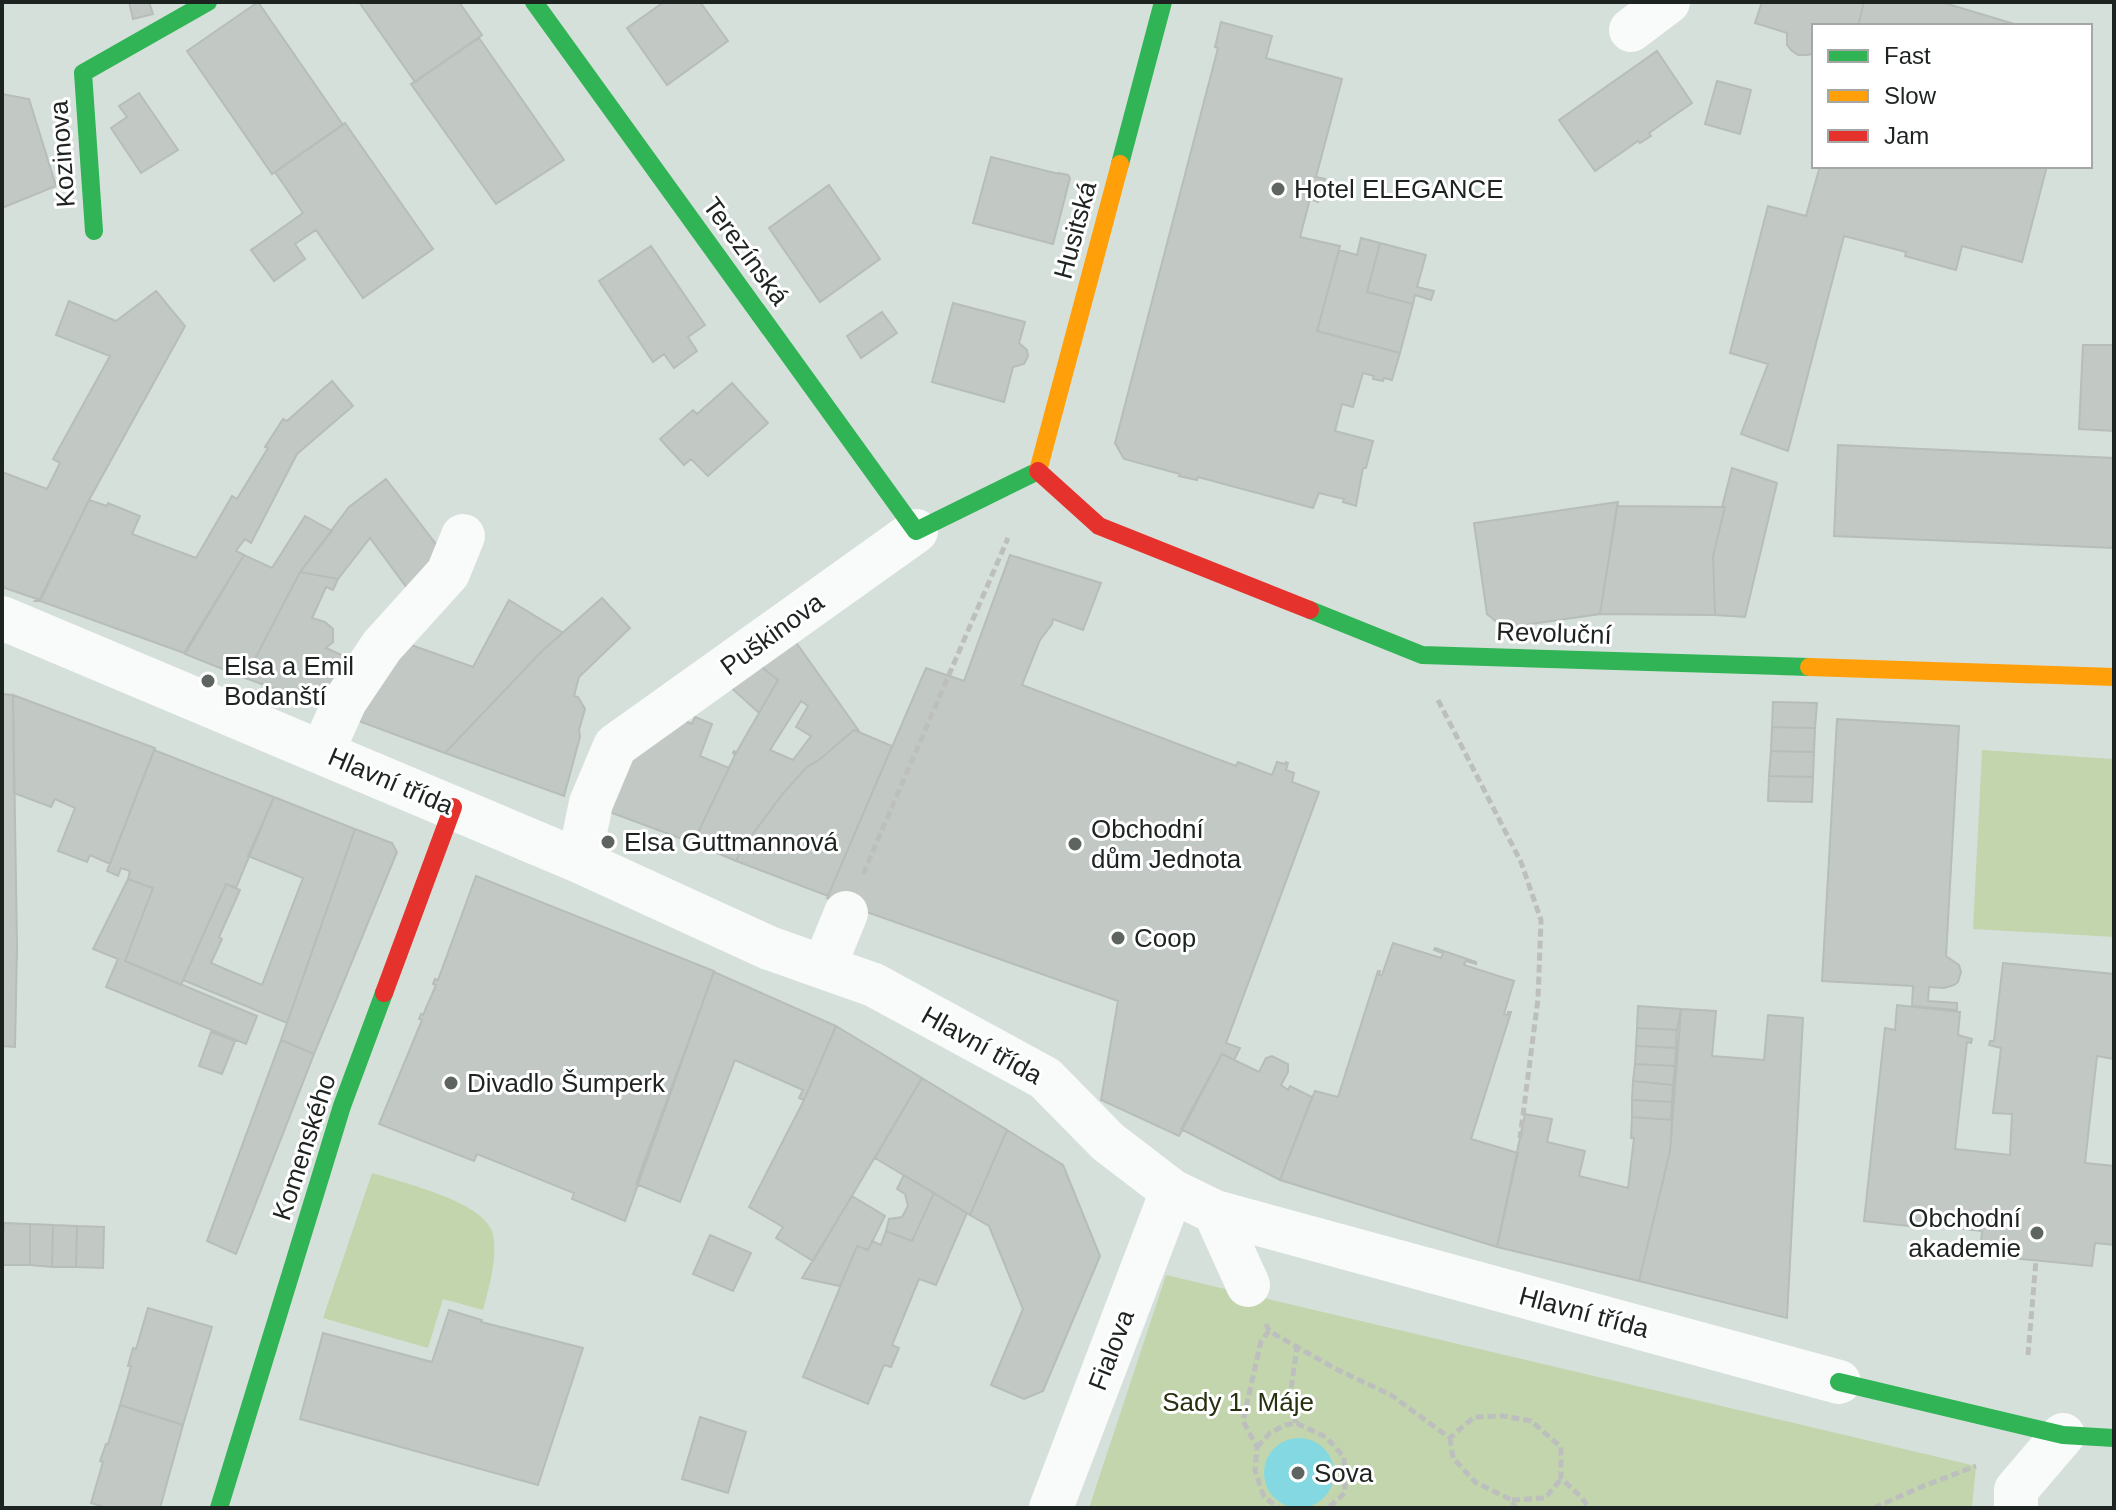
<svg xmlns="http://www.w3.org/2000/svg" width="2116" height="1510" viewBox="0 0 2116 1510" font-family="Helvetica,sans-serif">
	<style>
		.green { fill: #c3d5ac }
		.water { fill: #83d8e1 }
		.building { fill: #c2c9c4; stroke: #b7bdb9; stroke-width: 2; fill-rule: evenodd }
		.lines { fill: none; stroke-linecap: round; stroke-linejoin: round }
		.path { stroke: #bdbfbe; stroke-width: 5; stroke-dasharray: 8 4; stroke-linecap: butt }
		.street { stroke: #f9fafa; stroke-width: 44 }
		.fast { stroke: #30b455; stroke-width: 18 }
		.slow { stroke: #ff9f0a; stroke-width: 18 }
		.jam { stroke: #e5322d; stroke-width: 18 }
		.poi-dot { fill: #5e6561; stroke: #fff; stroke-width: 3 }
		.labels { text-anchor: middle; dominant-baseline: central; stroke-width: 6; stroke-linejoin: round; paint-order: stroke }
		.street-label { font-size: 26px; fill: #1d2320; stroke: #fff }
		.poi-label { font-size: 26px; fill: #1d2320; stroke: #fff; text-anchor: start }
		.park-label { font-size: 26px; fill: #273110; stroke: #fff }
	</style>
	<rect width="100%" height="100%" fill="#d6e0db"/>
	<!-- green -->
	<path class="green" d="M1982 750 2114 759V937L1973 929Z
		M372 1173C401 1182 481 1201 492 1231 499 1253 489 1288 483 1310L443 1299 428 1348 323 1318Z
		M1166 1275 1976 1466 1972 1508H1089Z"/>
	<!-- water -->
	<path class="water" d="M1264 1473a35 35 0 1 1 70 0a35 35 0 1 1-70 0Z"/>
	<!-- building -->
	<path class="building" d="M129 2H149L153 14 133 19Z
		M258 2 343 125 272 174 187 51Z
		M359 2H459L482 35 415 82Z
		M664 2H700L728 41 667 85 627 28Z
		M1762 2H1864L1858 26H1814V53L1808 55H1798L1791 50 1787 45V33L1755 23Z
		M1864 2H1941L2021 26H1858Z
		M1221 22 1272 36 1266 58 1342 79 1316 177 1325 179 1318 202 1310 199 1300 237 1340 246 1317 331 1400 353 1392 380 1384 378 1383 381 1373 379 1374 376 1363 373 1353 407 1342 404 1335 431 1373 441 1366 468H1363L1356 506 1343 502 1344 499 1319 493 1313 508 1198 477 1197 480 1179 476 1180 474 1124 459 1115 443 1218 48 1215 47Z
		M479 38 564 160 496 204 411 84Z
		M1657 51 1692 103 1649 133 1651 136 1640 143 1638 141 1595 171 1559 120Z
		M1717 81 1751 90 1740 134 1705 124Z
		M139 93 178 150 141 173 111 128 127 117 119 106Z
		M2 94 29 99 56 186 2 208Z
		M345 123 433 249 363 298 316 230 295 244 305 259 274 281 251 250 303 213 275 172Z
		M991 157 1059 174V173L1068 175 1070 178 1053 244 973 223Z
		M1820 166H2047L2022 262 1962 246 1956 270 1905 256 1906 252 1844 236 1788 451 1741 434 1768 364 1730 353 1768 206 1806 216Z
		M829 185 880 259 820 302 769 228Z
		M1361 238 1380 243 1367 292 1413 304 1400 353 1317 331 1339 250 1357 255Z
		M1380 243 1426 255 1417 287 1434 291 1431 300 1415 295 1413 304 1367 292Z
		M651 246 705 325 688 337 697 351 674 368 664 354 653 362 599 281Z
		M156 291 185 326 89 500 39 601H35L37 599 2 587V472L47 489 60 463 53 459 110 356 56 335 69 301 116 321Z
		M953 303 1025 322 1019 343 1027 350 1028 356 1024 364 1013 367 1004 402 932 382Z
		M882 312 897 333 861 358 847 336Z
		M2083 345H2114V431L2079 429Z
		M332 381 353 406 297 454 251 543 245 539 236 551 244 555 184 653 40 601 89 500 107 506 108 503 140 516 132 534 196 558 232 496 237 499 268 448 265 447 283 419 287 421Z
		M732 383 768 423 708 476 691 459 684 465 660 439 693 410 697 414Z
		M1838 445 2114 458V548L1834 536Z
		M1732 468 1777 483 1745 617 1715 615 1713 556 1725 507H1722Z
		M386 479 442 552 410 592 370 538 338 579 300 572 349 507Z
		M1618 502 1600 614 1504 628 1487 614 1474 523Z
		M1617 506 1725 507 1713 556 1715 615 1600 614Z
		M305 516 332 531 300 572 245 678 185 654 244 555 272 568Z
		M1010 555 1101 583 1083 630 1053 619 1052 624 1040 640 1022 685 1236 766 1238 762 1272 775 1277 762 1285 764 1286 762 1288 763 1286 770 1294 773 1292 782 1319 792 1226 1043 1240 1048 1234 1060 1222 1054 1179 1136 1101 1100 1118 1001 827 898 926 668 964 681Z
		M300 572 338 579 333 590 326 587 312 618 325 622 333 629V642L326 648 355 661 330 709 245 678Z
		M602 598 630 628 579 677 574 696 578 697 585 709 579 730 580 737 564 796 445 753 542 651Z
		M509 600 563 633 542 651 445 753 348 717 400 641 473 667Z
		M795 641 859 731 854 730 819 760 807 767 785 791 745 844 736 861 693 843 735 755 733 753 734 751 736 753 778 680 759 665ZM801 701 808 706 796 727 811 736 793 760 770 750Z
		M759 665 778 680 759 713 728 685Z
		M2 694 13 695 17 947 15 1047 2 1046Z
		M13 695 155 748 110 864 90 855 87 862 58 851 75 808 55 799 51 807 14 793Z
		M1773 702 1817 703 1815 728 1772 727Z
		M695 717 712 724 700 756 729 768 693 843 612 813 606 801 623 759 677 718 692 724Z
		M1837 719 1959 726 1946 956 1959 965 1961 972 1958 982 1954 985 1944 988 1929 987 1928 1001 1957 1003V1010L1912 1006 1913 986 1822 981Z
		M1772 727 1815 728 1814 752 1771 751Z
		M854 730 892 746 828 896 736 861 745 844 785 791 807 767 819 760Z
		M154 750 274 797 236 888 226 884 181 985 125 961 153 888 128 879 130 871 121 868 118 876 107 871Z
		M1771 751 1814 752 1813 777 1769 776Z
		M1769 776 1813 777 1812 802 1768 801Z
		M274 797 355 829 287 1023 183 980 226 884 240 890 219 937 222 939 211 963 262 985 303 878 248 856Z
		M355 829 392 843 397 852 314 1054 281 1040Z
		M476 876 714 971 625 1221 572 1199 574 1193 477 1154 474 1161 379 1124 422 1020 419 1019 421 1014 423 1015 436 985 433 984 435 979 438 980Z
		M128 879 153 888 125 961 257 1016 246 1044 106 987 118 959 93 949Z
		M1393 943 1441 958 1443 953 1434 950 1435 948 1476 962V964L1466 961 1464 965 1514 981 1504 1014 1508 1015V1012H1511L1471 1139 1518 1153 1497 1247 1280 1180 1315 1091 1338 1097 1378 971H1380L1379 975H1382Z
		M2003 963 2114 974V1059L2097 1056 2085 1163 2114 1166V1245L2095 1243 2092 1266 1980 1255 1982 1231 1922 1224V1227H1918L1864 1221 1885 1028 1895 1030 1897 1005 1960 1012 1958 1035 1972 1039 1971 1043 1967 1042 1955 1149 2010 1155 2012 1114 1993 1113 2001 1048 1989 1045 1990 1041H1994Z
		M714 972 836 1026 804 1100 799 1098 803 1090 735 1060 680 1202 636 1184Z
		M1638 1006 1681 1009 1677 1030 1637 1028Z
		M1681 1009 1716 1011 1712 1056 1764 1060 1768 1015 1803 1018 1787 1318 1639 1281 1670 1151Z
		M836 1026 922 1078 813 1261 776 1238 783 1227 749 1207 804 1100Z
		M1637 1028 1677 1030 1676 1048 1636 1046Z
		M211 1032 235 1041 222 1074 199 1066Z
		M281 1040 314 1054 236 1254 207 1241Z
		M1636 1046 1676 1048 1675 1066 1635 1064Z
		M1222 1054 1259 1072 1266 1058 1272 1056 1288 1064V1072L1281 1085 1288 1090 1290 1086 1312 1097 1280 1180 1181 1129Z
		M1635 1064 1675 1066 1673 1085 1633 1081Z
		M922 1078 1007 1130 970 1215 875 1158Z
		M1633 1081 1673 1085 1672 1102 1632 1100Z
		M1632 1100 1672 1102 1671 1120 1632 1117Z
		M1525 1114 1552 1119 1547 1142 1585 1151 1579 1176 1628 1188 1634 1138H1631L1632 1117 1672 1120 1670 1151 1639 1281 1497 1247Z
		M1007 1130 1063 1165 1100 1256 1043 1391 1024 1399 991 1385 1023 1309 989 1226 970 1215Z
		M904 1175 934 1193 912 1241 886 1231 889 1219 902 1217 908 1206 905 1194 897 1189Z
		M934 1193 967 1213 936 1285 919 1279 892 1345 899 1348 891 1367 884 1365 868 1404 803 1377 857 1246 868 1250 872 1241 881 1245 886 1231 912 1241Z
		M852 1196 885 1216 868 1250 857 1246 840 1286 802 1278Z
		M4 1223 30 1224V1265H3L2 1247Z
		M30 1224 53 1225 52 1267 30 1265Z
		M53 1225 77 1226 76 1267H52Z
		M77 1226 104 1227 103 1268 76 1267Z
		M710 1235 751 1253 733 1291 693 1274Z
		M148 1308 212 1327 183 1425 120 1405 131 1366H128L133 1348 136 1349Z
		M449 1310 482 1320 481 1322 583 1348 538 1485 300 1419 323 1333 432 1362Z
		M120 1405 183 1425 160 1508H108L91 1503 103 1462 100 1461 106 1444H108Z
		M700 1417 746 1432 728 1493 682 1479Z"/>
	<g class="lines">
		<!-- path -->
		<path class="path" d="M1438 700 1521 862 1541 920 1538 999 1520 1138
			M863 874 1008 538
			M1266 1324 1269 1331 1297 1347 1336 1369 1391 1395 1450 1438 1474 1417 1503 1416 1531 1421 1561 1447V1478L1581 1497 1589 1508
			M1269 1331 1261 1341 1243 1421 1257 1447 1255 1471 1264 1497 1279 1508
			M2028 1355 2036 1260
			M1296 1423 1290 1396 1297 1347
			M1450 1438 1453 1458 1475 1482 1512 1500 1515 1508
			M1257 1447 1270 1433 1285 1425 1296 1423 1326 1437 1344 1457 1345 1493 1328 1508
			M1512 1500 1545 1498 1561 1479
			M1874 1508 1916 1489 1976 1466"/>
		<!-- street -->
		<path class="street" d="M1631 30 1668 2
			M2 618 579 861 769 948 874 985 1045 1078 1108 1142 1172 1191 1215 1212 1839 1382
			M322 752 345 701 382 646 448 573 463 536
			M579 861 591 803 615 746 916 531
			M824 967 846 913
			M1215 1212 1248 1285
			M1051 1508 1172 1191
			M2016 1508V1490L2063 1435"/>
		<!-- fast -->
		<path class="fast" d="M534 2 916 531 1038 471
			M1120 164 1163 2
			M94 231 83 73 208 2
			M1310 610 1422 655 1809 667
			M1839 1382 2063 1435 2114 1438
			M219 1508 342 1106 384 993"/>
		<!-- slow -->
		<path class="slow" d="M1038 471 1120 164
			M1809 667 2114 677"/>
		<!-- jam -->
		<path class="jam" d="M1038 471 1099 526 1310 610
			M384 993 453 807"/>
	</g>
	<!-- markers -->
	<g class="poi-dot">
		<circle cx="1278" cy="189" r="8"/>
		<circle cx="208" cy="681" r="8"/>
		<circle cx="608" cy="842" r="8"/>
		<circle cx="1075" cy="844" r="8"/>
		<circle cx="1118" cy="938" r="8"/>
		<circle cx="451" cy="1083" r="8"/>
		<circle cx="2037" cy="1233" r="8"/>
		<circle cx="1298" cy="1473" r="8"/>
	</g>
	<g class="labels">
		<!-- street labels -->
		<g class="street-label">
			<text transform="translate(62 154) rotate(-94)">Kozinova</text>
			<text transform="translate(1075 230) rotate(-75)">Husitská</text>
			<text transform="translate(746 251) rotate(54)">Terezínská</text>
			<text transform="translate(1554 633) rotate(2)">Revoluční</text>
			<text transform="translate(772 634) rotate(-36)">Puškinova</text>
			<text transform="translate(391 781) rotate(23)">Hlavní třída</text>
			<text transform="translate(982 1045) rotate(29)">Hlavní třída</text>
			<text transform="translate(304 1147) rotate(-72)">Komenského</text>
			<text transform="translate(1584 1312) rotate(15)">Hlavní třída</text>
			<text transform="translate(1111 1350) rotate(-69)">Fialova</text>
		</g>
		<!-- poi labels -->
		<g class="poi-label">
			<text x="1294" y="189">Hotel ELEGANCE</text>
			<text x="224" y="666">Elsa a Emil<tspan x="224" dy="30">Bodanští</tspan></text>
			<text x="1091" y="829">Obchodní<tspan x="1091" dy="30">dům Jednota</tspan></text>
			<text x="624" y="842">Elsa Guttmannová</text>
			<text x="1134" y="938">Coop</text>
			<text x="467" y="1083">Divadlo Šumperk</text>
			<text x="2021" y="1218" text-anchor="end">Obchodní<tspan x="2021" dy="30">akademie</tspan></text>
			<text x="1314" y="1473">Sova</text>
		</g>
		<!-- park labels -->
		<g class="park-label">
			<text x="1238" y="1402">Sady 1. Máje</text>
		</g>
	</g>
	<!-- border -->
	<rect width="2116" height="1510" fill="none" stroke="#1d2320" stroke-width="8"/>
	<!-- legend -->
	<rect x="1812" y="24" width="280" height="144" fill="#ffffff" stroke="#a5a7a6" stroke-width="2"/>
	<rect x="1828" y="50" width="40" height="12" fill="#30b455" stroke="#a5a7a6" stroke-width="2"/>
	<text x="1884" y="64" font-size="24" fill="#1d2320">Fast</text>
	<rect x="1828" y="90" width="40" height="12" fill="#ff9f0a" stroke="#a5a7a6" stroke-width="2"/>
	<text x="1884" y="104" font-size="24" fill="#1d2320">Slow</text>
	<rect x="1828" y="130" width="40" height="12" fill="#e5322d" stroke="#a5a7a6" stroke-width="2"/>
	<text x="1884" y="144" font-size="24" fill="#1d2320">Jam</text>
</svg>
